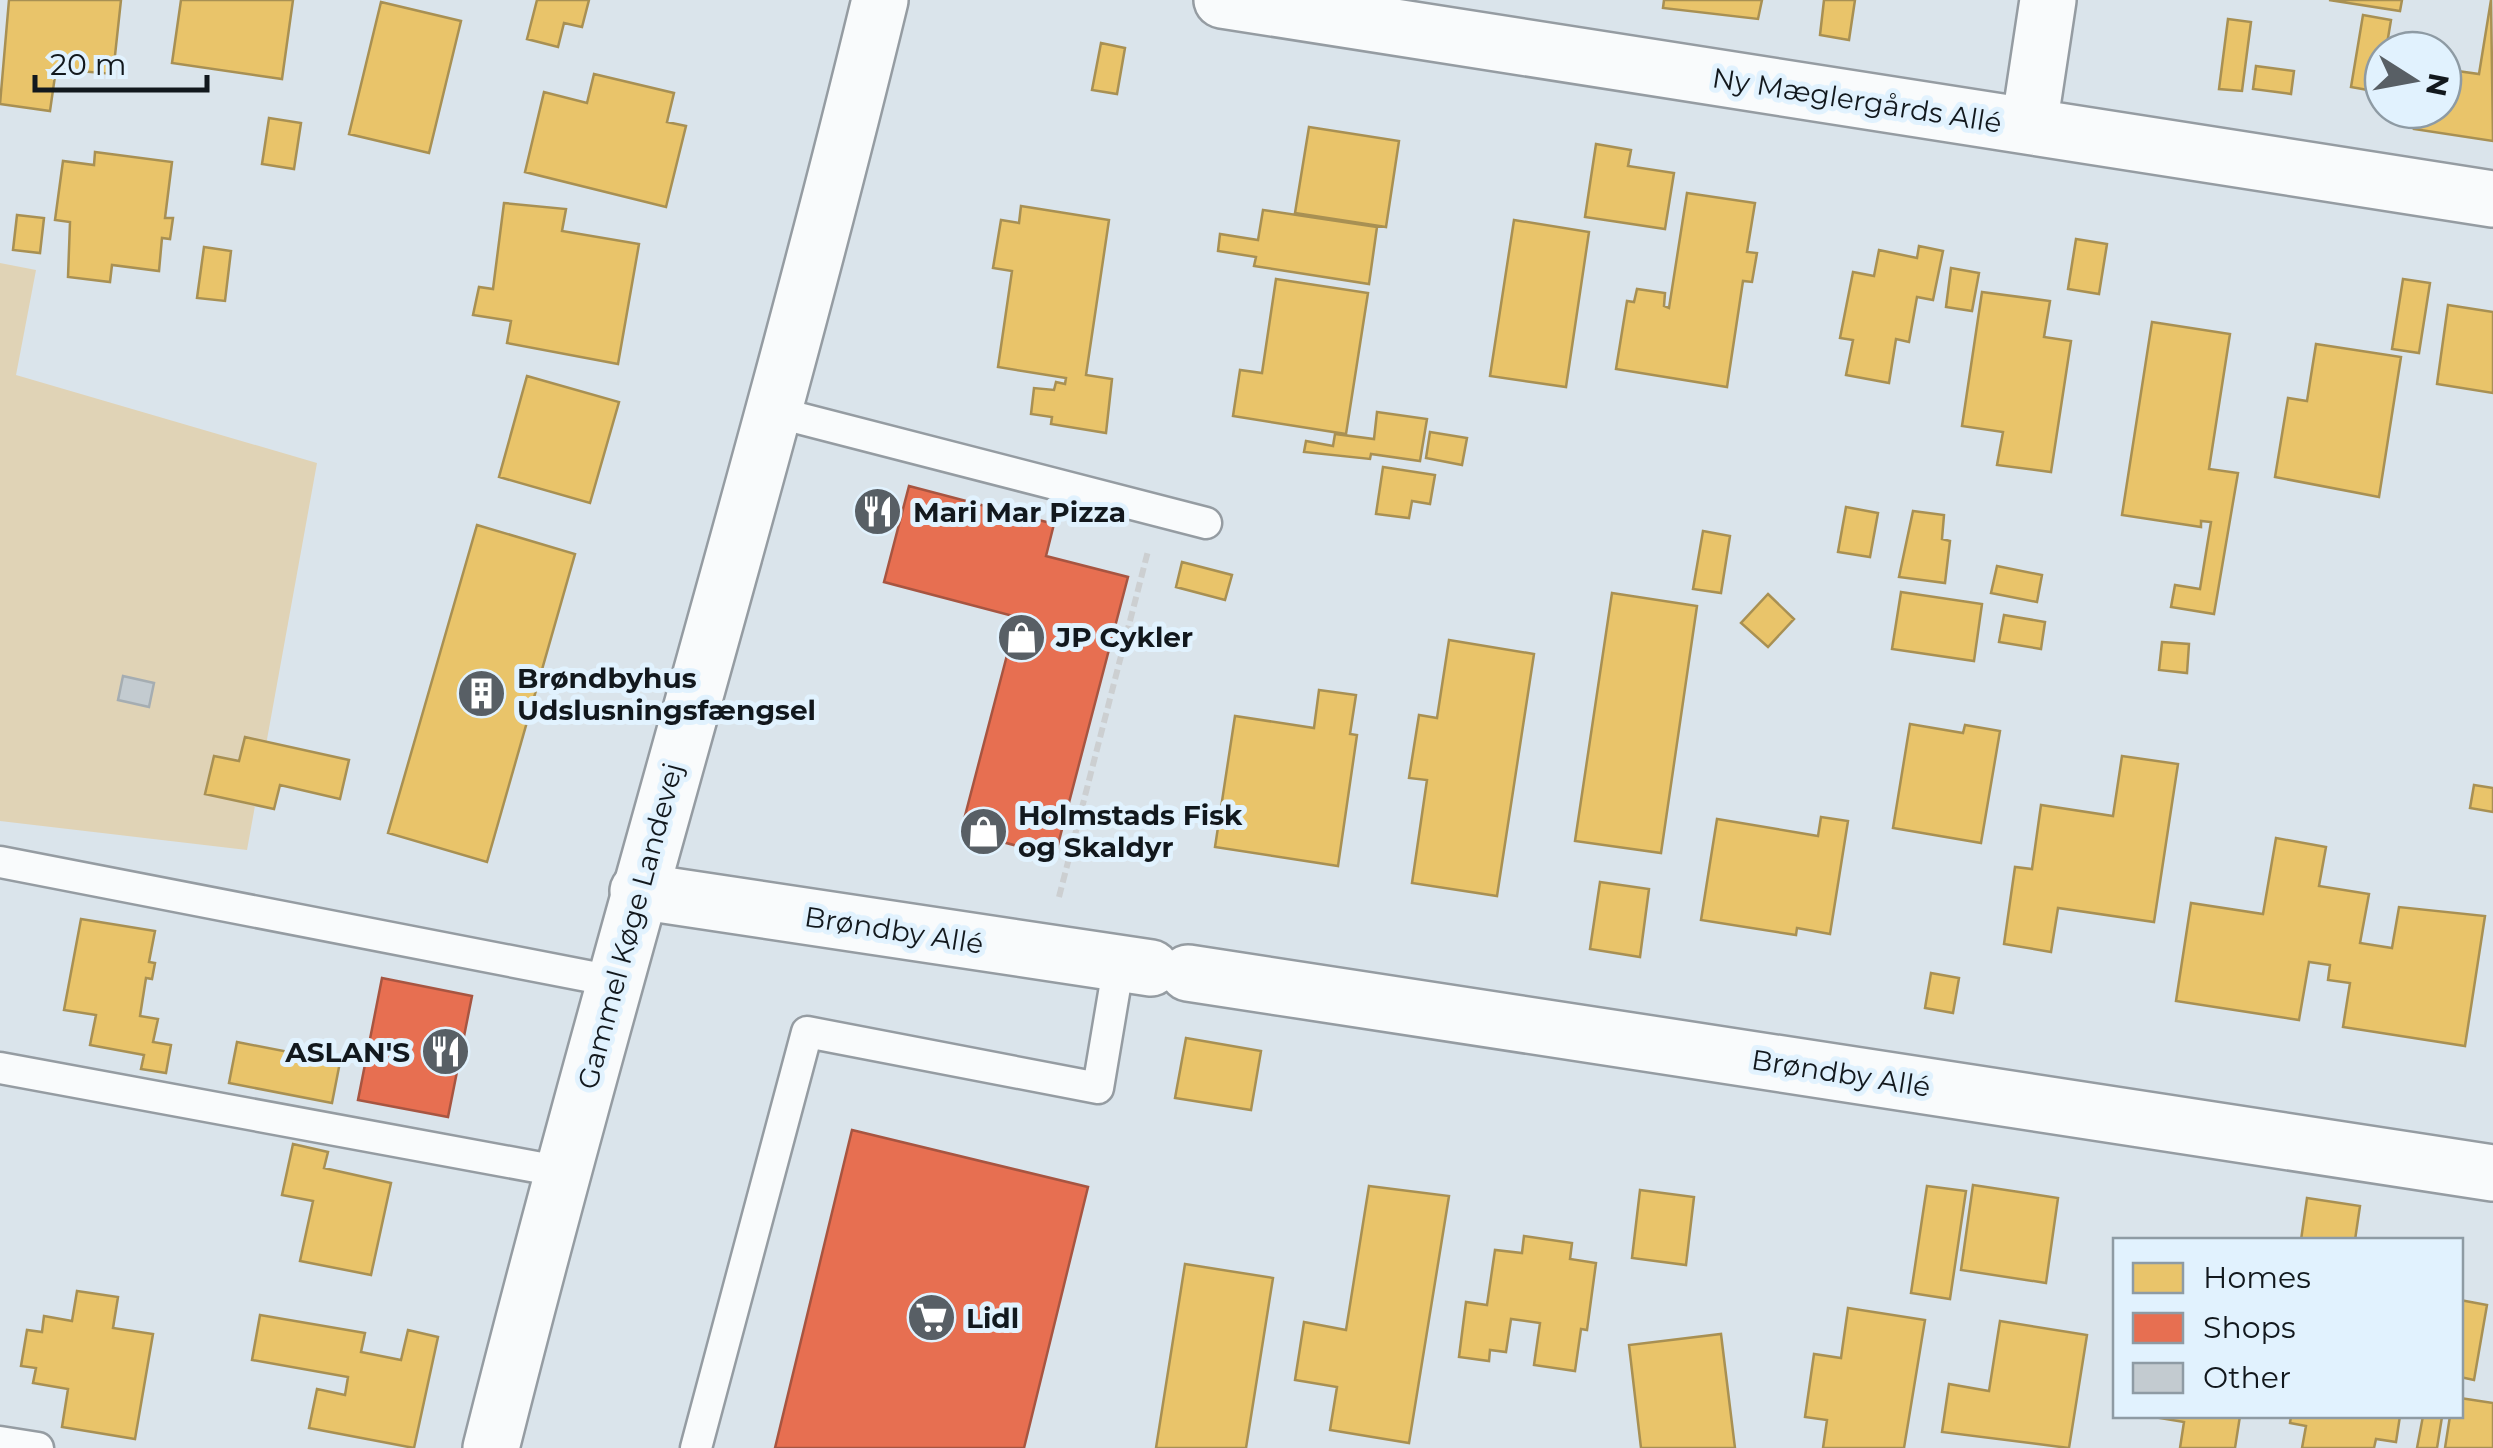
<svg xmlns="http://www.w3.org/2000/svg" width="2493" height="1448" viewBox="0 0 2493 1448" font-family="Montserrat,sans-serif">
	<style>
		.green { fill: #e0d3b6 }
		.homes { fill: #e9c46a; stroke: #a89053; stroke-width: 2.5 }
		.shops { fill: #e76f51; stroke: #a75541; stroke-width: 2.5 }
		.building { fill: #c3cbd0; stroke: #a5adb2; stroke-width: 2.5 }
		.lines { fill: none; stroke-linecap: round; stroke-linejoin: round }
		.service-casing { stroke: #959ca2; stroke-width: 35 }
		.minor-casing { stroke: #959ca2; stroke-width: 60 }
		.secondary-casing { stroke: #959ca2; stroke-width: 60 }
		.path { stroke: #cccfd1; stroke-width: 6; stroke-dasharray: 10 5; stroke-linecap: butt }
		.service { stroke: #f9fbfc; stroke-width: 30 }
		.minor { stroke: #f9fbfc; stroke-width: 55 }
		.secondary { stroke: #f9fbfc; stroke-width: 55 }
		.labels { text-anchor: middle; dominant-baseline: central; stroke-width: 10; stroke-linejoin: round; paint-order: stroke }
		.street-label { font-size: 28px; fill: #12181d; stroke: #e1f2fe }
		.poi-label { font-size: 28px; font-weight: bold; fill: #12181d; stroke: #e1f2fe; text-anchor: start }
	</style>
	<rect width="100%" height="100%" fill="#dae4eb"/>
	<!-- green -->
	<path class="green" d="M0 263 36 270 16 375 317 463 247 850 0 821Z"/>
	<!-- homes -->
	<path class="homes" d="M9 0H121L113 74 56 69 50 111 0 104Z
		M181 0H293L282 79 172 63Z
		M537 0H589L582 27 564 23 558 47 527 39Z
		M1664 0H1762L1758 19 1663 8Z
		M1824 0H1855L1849 40 1820 35Z
		M2329 0H2402L2400 11Z
		M2491 0 2493 141 2414 129 2417 110H2443V69L2479 74Z
		M381 2 461 21 429 153 349 134Z
		M2363 15 2391 20 2379 92 2351 87Z
		M2228 19 2251 22 2242 91 2219 89Z
		M1101 43 1125 48 1117 94 1092 90Z
		M2256 66 2294 71 2291 94 2253 89Z
		M594 74 674 93 667 122 686 126 666 207 525 172 544 92 587 103Z
		M269 118 301 123 294 169 262 164Z
		M1309 127 1399 141 1386 227 1295 213Z
		M1596 144 1631 150 1628 166 1674 173 1665 229 1585 217Z
		M95 152 172 162 165 218H173L170 239 162 238 159 271 112 265 110 282 68 277 70 222 55 220 63 161 94 165Z
		M1687 193 1755 203 1747 252 1757 253 1752 282 1743 281 1727 387 1616 369 1627 301 1634 302 1637 289 1665 293 1664 306 1669 308Z
		M504 203 566 209 562 231 639 244 618 364 507 343 511 321 473 315 479 287 493 289Z
		M1021 206 1109 220 1086 375 1112 379 1106 433 1051 424 1052 417 1031 414 1034 388 1054 390 1056 382 1065 384 1066 378 998 367 1012 271 993 268 1001 220 1019 223Z
		M1263 210 1377 227 1369 284 1254 266 1256 257 1218 251 1220 234 1258 240Z
		M17 215 44 218 40 253 13 250Z
		M1514 220 1589 232 1566 387 1490 376Z
		M2076 239 2107 244 2099 294 2068 289Z
		M1919 246 1943 251 1933 300 1917 297 1909 342 1896 339 1889 383 1846 375 1853 340 1840 338 1853 272 1874 276 1879 250 1917 258Z
		M204 247 231 251 225 301 197 298Z
		M1951 268 1979 273 1972 311 1946 307Z
		M1276 279 1368 293 1346 434 1233 416 1240 370 1262 373Z
		M2403 279 2430 283 2419 353 2392 349Z
		M1982 292 2050 301 2044 337 2071 341 2051 472 1997 465 2003 432 1962 426Z
		M2448 305 2493 312V393L2437 384Z
		M2152 322 2230 334 2209 469 2238 473 2214 614 2171 607 2175 585 2200 589 2211 522 2201 521V527L2122 515Z
		M2316 344 2401 357 2379 497 2275 477 2288 398 2307 401Z
		M527 376 619 402 590 503 499 477Z
		M1377 412 1427 419 1420 461 1371 454 1370 459 1304 452 1306 441 1333 446 1335 434 1374 439Z
		M1430 432 1467 438 1462 465 1426 458Z
		M1383 467 1435 475 1430 504 1412 501 1409 518 1376 514Z
		M1846 507 1878 513 1870 557 1838 552Z
		M1913 511 1944 515 1942 539 1950 541 1945 583 1899 577Z
		M477 525 575 554 487 862 388 833Z
		M1703 531 1730 536 1721 593 1693 589Z
		M1182 562 1232 575 1225 600 1176 587Z
		M1997 566 2042 575 2037 602 1991 593Z
		M1901 592 1982 604 1974 661 1892 649Z
		M1612 593 1697 606 1661 853 1575 841Z
		M1768 594 1794 619 1768 647 1741 623Z
		M2004 615 2045 622 2041 649 1999 642Z
		M1449 640 1534 654 1497 896 1412 883 1427 780 1409 778 1419 715 1437 718Z
		M2162 642 2189 644 2187 673 2159 670Z
		M1319 690 1356 695 1350 734 1357 735 1338 866 1215 847 1235 716 1314 728Z
		M1910 724 1963 733 1965 725 2000 731 1981 843 1893 828Z
		M245 737 349 760 340 799 280 785 274 809 205 794 214 756 239 761Z
		M2122 756 2178 764 2154 922 2058 908 2051 952 2004 944 2015 867 2032 869 2041 805 2113 816Z
		M2474 785 2493 788V812L2470 808Z
		M1821 817 1848 821 1830 934 1797 928 1796 935 1701 920 1717 819 1818 836Z
		M2276 838 2326 847 2319 886 2369 894 2360 943 2392 948 2399 907 2485 916 2465 1046 2343 1027 2350 983 2328 980 2330 965 2309 962 2299 1020 2176 1001 2191 903 2263 914Z
		M1600 882 1649 889 1640 957 1590 949Z
		M81 919 155 931 149 962 155 963 152 979 146 978 140 1016 158 1019 153 1042 171 1045 166 1073 141 1069 144 1055 90 1045 96 1015 64 1010Z
		M1931 973 1959 978 1953 1013 1925 1008Z
		M1186 1038 1261 1051 1251 1110 1175 1098Z
		M237 1042 340 1062 332 1103 229 1083Z
		M293 1144 328 1152 324 1168 391 1183 371 1275 300 1261 313 1201 282 1195Z
		M1973 1185 2058 1198 2046 1283 1961 1270Z
		M1369 1186 1449 1196 1409 1443 1330 1430 1337 1387 1295 1380 1304 1322 1346 1330Z
		M1927 1186 1966 1191 1950 1299 1911 1293Z
		M1640 1190 1694 1197 1686 1265 1632 1258Z
		M2307 1198 2360 1206 2355 1240H2301Z
		M1524 1236 1572 1243 1570 1259 1596 1263 1587 1330 1581 1329 1575 1371 1534 1365 1540 1323 1511 1319 1506 1352 1490 1350 1489 1361 1459 1357 1466 1302 1487 1305 1495 1250 1522 1253Z
		M1185 1264 1273 1278 1246 1448H1156Z
		M77 1291 118 1297 113 1328 153 1334 135 1439 62 1427 68 1389 33 1383 36 1368 21 1366 27 1330 42 1332 44 1316 72 1321Z
		M2460 1300 2487 1305 2474 1380 2460 1377Z
		M1848 1308 1925 1320 1904 1448H1823L1827 1420 1805 1417 1814 1354 1841 1358Z
		M260 1315 365 1333 361 1352 401 1360 408 1330 438 1337 414 1448 309 1428 317 1389 345 1395 348 1377 252 1360Z
		M2000 1321 2087 1335 2069 1448 1942 1432 1949 1384 1989 1391Z
		M1721 1334 1735 1448H1641L1629 1345Z
		M2460 1398 2493 1403V1448H2445L2450 1416H2460Z
		M2148 1416H2240L2235 1448H2180L2184 1422Z
		M2291 1416H2400L2396 1442 2376 1439 2374 1448H2302L2306 1426 2290 1423Z
		M2423 1416 2442 1417 2437 1448H2417Z"/>
	<!-- shops -->
	<path class="shops" d="M909 486 1054 524 1046 556 1128 577 1055 856 961 831 1017 617 884 582Z
		M382 978 472 996 448 1117 358 1100Z
		M852 1130 1088 1187 1024 1448H775Z"/>
	<!-- building -->
	<path class="building" d="M123 676 154 683 149 707 118 700Z"/>
	<g class="lines">
		<defs>
			<path id="service" d="M775 412 1206 523
				M0 862 613 981
				M0 1068 563 1172
				M0 1442 38 1448
				M696 1448 807 1032 1098 1088 1119 963"/>
			<path id="minor" d="M1222 0 2493 199
				M2029 126 2048 0
				M638 891 1151 968
				M1188 973 2493 1173"/>
			<path id="secondary" d="M491 1448C613 963 762 486 880 0"/>
		</defs>
		<!-- service casing -->
		<use href="#service" class="service-casing"/>
		<!-- minor casing -->
		<use href="#minor" class="minor-casing"/>
		<!-- secondary casing -->
		<use href="#secondary" class="secondary-casing"/>
		<!-- path -->
		<path class="path" d="M1059 897 1148 551"/>
		<!-- service -->
		<use href="#service" class="service"/>
		<!-- minor -->
		<use href="#minor" class="minor"/>
		<!-- secondary -->
		<use href="#secondary" class="secondary"/>
	</g>
	<!-- icons -->
	<defs>
		<symbol id="restaurant-disc" viewBox="-11 -11 22 22"><circle r="9.5" fill="#585f65" stroke="#e1f2fe"/><path d="M-5-6h1v4h1v-4h1v4h1v-4h1v5L-1.5 .5V6h-2V.5L-5-1ZM5-6V6H3V1.5H1.5Q1.5-4 5-6Z" fill="#fff"/></symbol>
		<symbol id="shop-disc" viewBox="-11 -11 22 22"><circle r="9.5" fill="#585f65" stroke="#e1f2fe"/><path d="M-5-2.5h2.3a2.7 3.5 0 0 1 5.4 0H5L5.5 6h-11ZM-1.5-2.5h3a1.5 2.3 0 0 0-3 0Z" fill="#fff"/></symbol>
		<symbol id="building-disc" viewBox="-11 -11 22 22"><circle r="9.5" fill="#585f65" stroke="#e1f2fe"/><path d="M-4-6H4V6H1V3H-1V6H-4ZM-2.5-4.3h1.7v1.8h-1.7ZM.8-4.3h1.7v1.8H.8ZM-2.5-1h1.7V.8h-1.7ZM.8-1h1.7V.8H.8Z" fill="#fff"/></symbol>
		<symbol id="supermarket-disc" viewBox="-11 -11 22 22"><circle r="9.5" fill="#585f65" stroke="#e1f2fe"/><path d="M-6-5.5h2.5l.6 2H6L4.5 2H-2.5L-4.4-4H-6ZM-1.5 3.2a1.3 1.3 0 1 0 .1 0ZM3 3.2a1.3 1.3 0 1 0 .1 0Z" fill="#fff"/></symbol>
	</defs>
	<g fill-rule="evenodd">
		<use href="#restaurant-disc" x="850" y="484" width="55" height="55"/>
		<use href="#shop-disc" x="994" y="610" width="55" height="55"/>
		<use href="#building-disc" x="454" y="666" width="55" height="55"/>
		<use href="#shop-disc" x="956" y="804" width="55" height="55"/>
		<use href="#restaurant-disc" x="418" y="1024" width="55" height="55"/>
		<use href="#supermarket-disc" x="904" y="1290" width="55" height="55"/>
	</g>
	<g class="labels">
		<!-- street labels -->
		<g class="street-label">
			<text transform="translate(1857 100) rotate(9)">Ny Mæglergårds Allé</text>
			<text transform="translate(630 926) rotate(-75)">Gammel Køge Landevej</text>
			<text transform="translate(894 930) rotate(9)">Brøndby Allé</text>
			<text transform="translate(1841 1073) rotate(9)">Brøndby Allé</text>
		</g>
		<!-- poi labels -->
		<g class="poi-label">
			<text x="913" y="512">Mari Mar Pizza</text>
			<text x="1056" y="637">JP Cykler</text>
			<text x="517" y="678">Brøndbyhus<tspan x="517" dy="32">Udslusningsfængsel</tspan></text>
			<text x="1018" y="815">Holmstads Fisk<tspan x="1018" dy="32">og Skaldyr</tspan></text>
			<text x="410" y="1052" text-anchor="end">ASLAN'S</text>
			<text x="966" y="1318">Lidl</text>
		</g>
	</g>
	<!-- legend -->
	<rect x="2113" y="1238" width="350" height="180" fill="#e1f2fe" stroke="#8e9ba4" stroke-width="2.5"/>
	<rect x="2133" y="1263" width="50" height="30" fill="#e9c46a" stroke="#8e9ba4" stroke-width="2.5"/>
	<text x="2203" y="1288" font-size="30" fill="#12181d">Homes</text>
	<rect x="2133" y="1313" width="50" height="30" fill="#e76f51" stroke="#8e9ba4" stroke-width="2.5"/>
	<text x="2203" y="1338" font-size="30" fill="#12181d">Shops</text>
	<rect x="2133" y="1363" width="50" height="30" fill="#c3cbd0" stroke="#8e9ba4" stroke-width="2.5"/>
	<text x="2203" y="1388" font-size="30" fill="#12181d">Other</text>
	<!-- north arrow -->
	<g transform="translate(2413 80) rotate(101)"><circle r="48" fill="#e1f2fe" stroke="#8e9ba4" stroke-width="2.5"/>
	<path d="M0-8L18 38L0 25L-18 38Z" fill="#585f65"/>
	<text y="-15" font-size="28" font-weight="bold" text-anchor="middle" fill="#12181d">N</text>
	</g>
	<!-- scale -->
	<path d="M35 75v15h172v-15" fill="none" stroke="#12181d" stroke-width="5"/>
	<text x="50" y="75" font-size="30" fill="#12181d" stroke="#e1f2fe" stroke-width="8" paint-order="stroke">20 m</text>
</svg>
